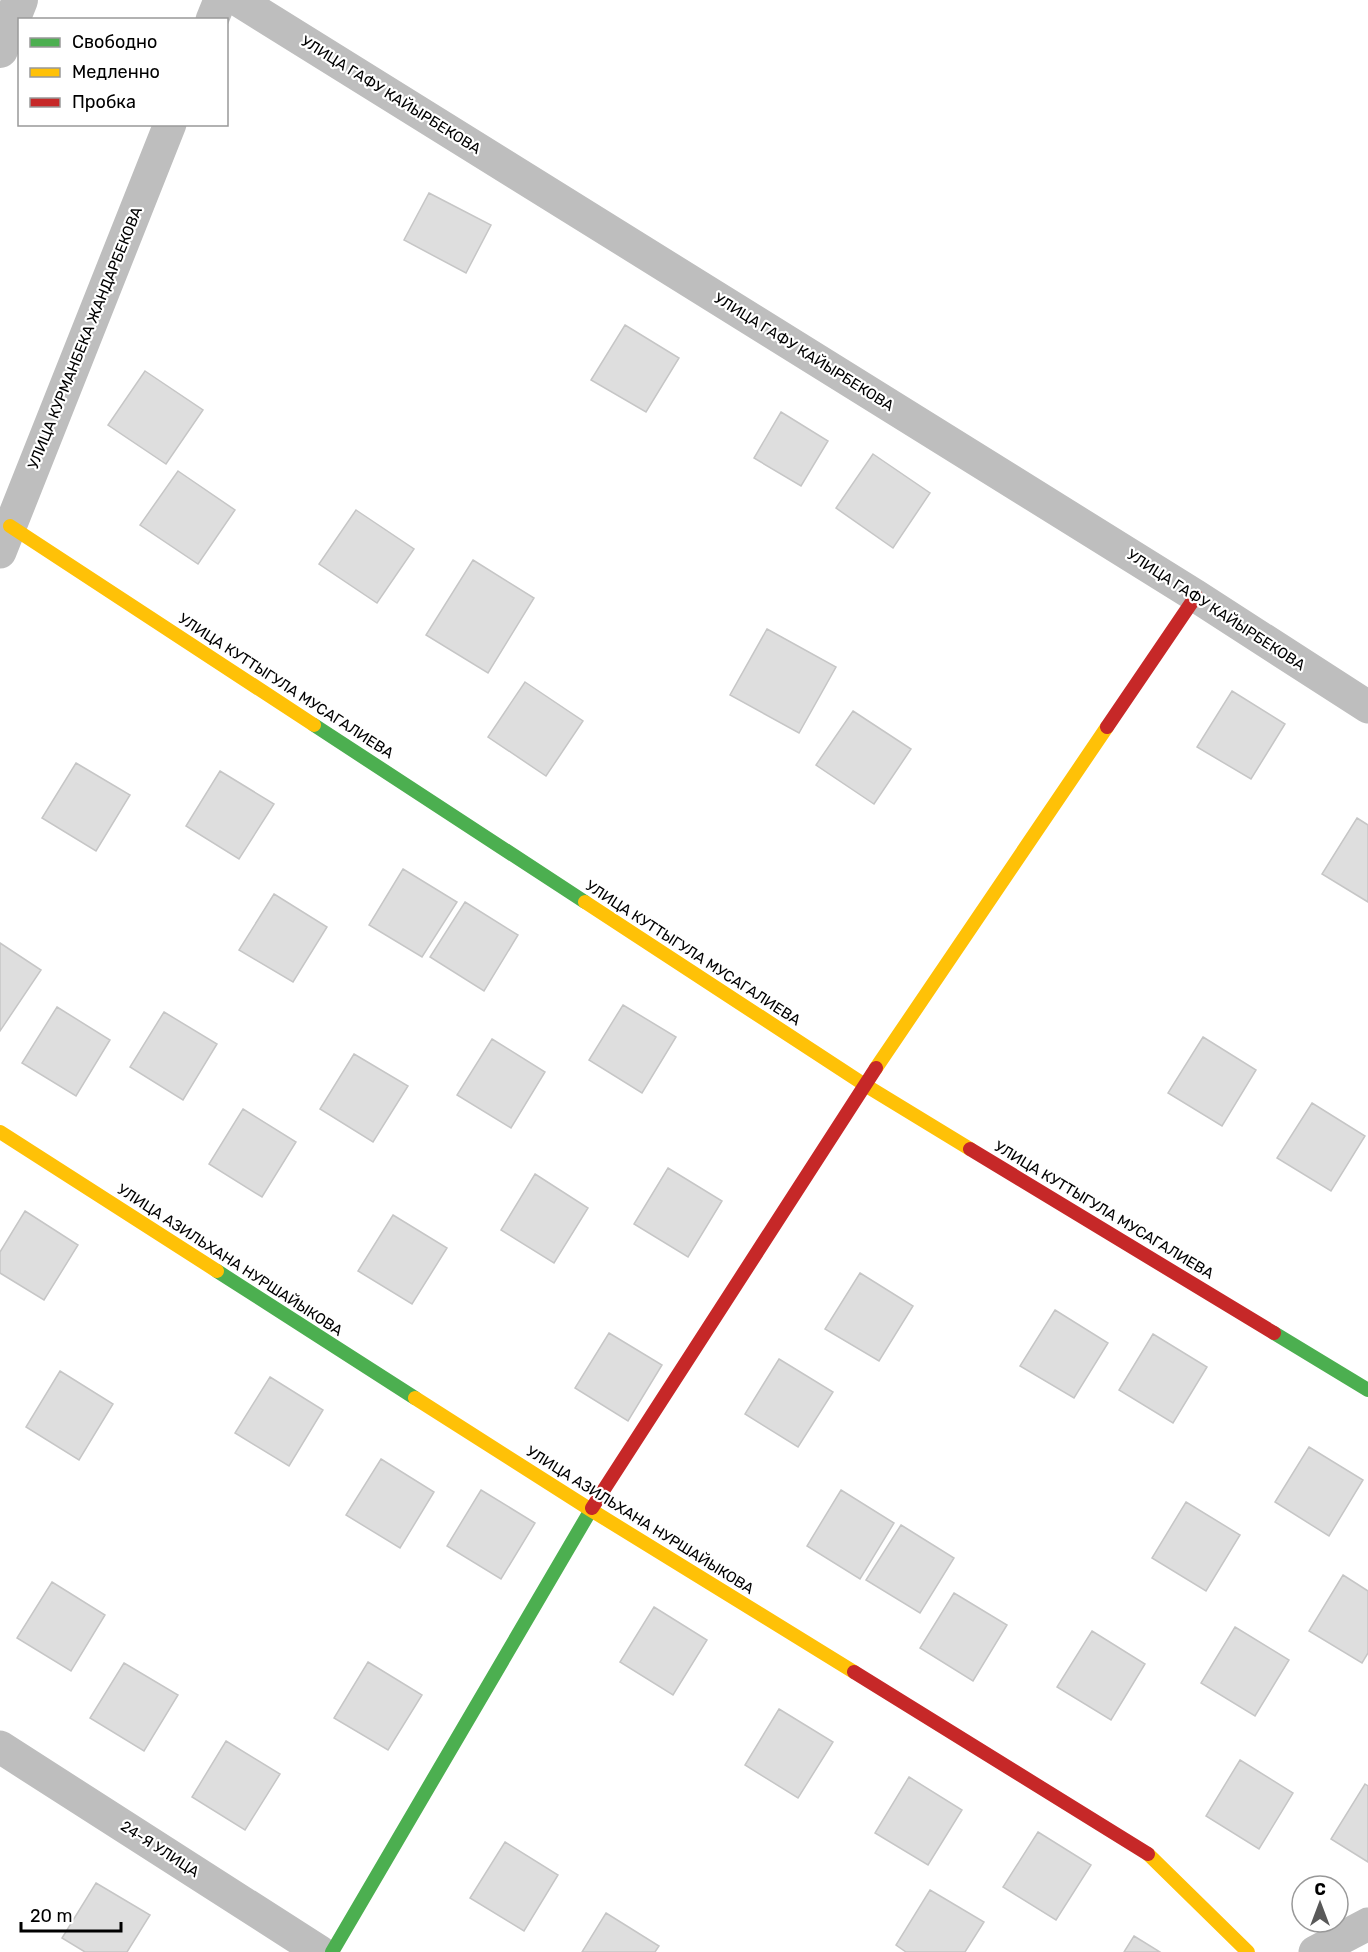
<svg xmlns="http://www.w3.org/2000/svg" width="1368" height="1952" viewBox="0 0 1368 1952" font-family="Rubik,sans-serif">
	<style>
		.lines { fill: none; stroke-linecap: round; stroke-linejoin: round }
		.canal { stroke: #bdbdbd; stroke-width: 36 }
		.building { fill: #dedede; stroke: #c6c6c6; stroke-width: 1.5 }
		.street { stroke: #bebebe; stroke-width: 33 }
		.fast { stroke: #4caf50; stroke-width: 14 }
		.slow { stroke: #ffc107; stroke-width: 14 }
		.jam { stroke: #c62828; stroke-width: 14 }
		.labels { text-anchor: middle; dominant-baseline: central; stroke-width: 4.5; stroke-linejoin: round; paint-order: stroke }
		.street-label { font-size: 15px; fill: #000; stroke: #fff }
	</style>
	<rect width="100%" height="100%" fill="#fff"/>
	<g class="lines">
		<!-- canal -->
		<path class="canal" d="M0 50 20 0"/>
	</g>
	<!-- building -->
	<path class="building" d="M429 193 491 225 466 273 404 240Z
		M625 325 679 358 646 412 591 380Z
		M145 371 203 410 166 464 108 425Z
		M781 412 828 441 801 486 754 458Z
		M873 454 930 493 893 548 836 508Z
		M178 471 235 510 198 564 140 525Z
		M356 510 414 549 377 603 319 564Z
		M473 560 534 598 488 673 426 635Z
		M767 629 836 667 799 733 730 695Z
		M525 682 583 721 546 776 488 737Z
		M1232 691 1285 724 1251 779 1197 747Z
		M853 711 911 749 874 804 816 765Z
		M76 763 130 795 96 851 42 818Z
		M220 771 274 804 239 859 186 826Z
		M1357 818 1368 825V902L1322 874Z
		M403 869 457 902 422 957 369 925Z
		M274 894 327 927 293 982 239 950Z
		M465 902 518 935 484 991 430 957Z
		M0 943 41 970 0 1031Z
		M623 1005 676 1037 642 1093 589 1060Z
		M57 1007 110 1040 76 1096 22 1063Z
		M164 1012 217 1044 183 1100 130 1067Z
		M1203 1037 1256 1070 1222 1126 1168 1093Z
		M492 1039 545 1072 511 1128 457 1095Z
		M354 1054 408 1086 373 1142 320 1109Z
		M1312 1103 1365 1136 1331 1191 1277 1158Z
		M243 1109 296 1142 262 1197 209 1164Z
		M668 1168 722 1201 688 1257 634 1224Z
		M535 1174 588 1208 554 1263 501 1230Z
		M25 1211 78 1245 44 1300 0 1273V1252Z
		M393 1215 447 1248 412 1304 358 1271Z
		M860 1273 913 1306 879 1361 825 1329Z
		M1055 1310 1108 1343 1074 1398 1020 1366Z
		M609 1333 662 1365 628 1421 575 1388Z
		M1153 1334 1207 1367 1173 1423 1119 1390Z
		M779 1359 833 1392 798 1447 745 1414Z
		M60 1371 113 1404 79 1460 26 1427Z
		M270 1377 323 1410 289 1466 235 1433Z
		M1309 1447 1363 1480 1329 1536 1275 1502Z
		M381 1459 434 1492 400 1548 346 1515Z
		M481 1490 535 1523 501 1579 447 1546Z
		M841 1490 894 1523 860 1579 807 1546Z
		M1186 1502 1240 1535 1206 1591 1152 1558Z
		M901 1525 954 1558 920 1613 866 1580Z
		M1343 1575 1368 1591V1653L1362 1663 1309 1631Z
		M52 1582 105 1615 71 1671 17 1638Z
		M954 1593 1007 1625 973 1681 920 1648Z
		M654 1607 707 1640 673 1695 620 1662Z
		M1235 1627 1289 1660 1255 1716 1201 1683Z
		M1092 1631 1145 1664 1111 1720 1057 1687Z
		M368 1662 422 1695 388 1750 334 1718Z
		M124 1663 178 1695 144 1751 90 1718Z
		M779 1709 833 1742 798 1798 745 1765Z
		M226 1741 280 1774 245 1830 192 1797Z
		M1240 1760 1293 1793 1259 1849 1206 1816Z
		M909 1777 962 1810 928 1865 875 1833Z
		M1365 1784 1368 1786V1862L1331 1839Z
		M1038 1832 1091 1865 1056 1920 1003 1887Z
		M505 1842 558 1875 524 1931 470 1898Z
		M96 1883 150 1915 127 1952H85L62 1938Z
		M930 1890 984 1922 965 1952H906L896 1945Z
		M606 1913 659 1946 655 1952H582Z
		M1134 1936 1160 1952H1124Z"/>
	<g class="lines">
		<!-- street -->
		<path class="street" d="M238 0 1196 596 1368 707
			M212 20 220 0
			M0 552 170 124
			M0 1747 320 1952
			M1315 1952 1368 1924"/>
		<!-- fast -->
		<path class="fast" d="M314 725 585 902
			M217 1271 415 1398
			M1274 1333 1368 1390
			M332 1952 592 1508"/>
		<!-- slow -->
		<path class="slow" d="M10 526 314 725
			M585 902 865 1085 970 1149
			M876 1068 1107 727
			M0 1132 217 1271
			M415 1398 591 1510 854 1672
			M1148 1854 1248 1952"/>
		<!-- jam -->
		<path class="jam" d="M1107 727 1196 596
			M970 1149 1274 1333
			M592 1508 876 1068
			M854 1672 1148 1854"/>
	</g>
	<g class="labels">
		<!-- street labels -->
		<g class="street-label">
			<text transform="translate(391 95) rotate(32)">УЛИЦА ГАФУ КАЙЫРБЕКОВА</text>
			<text transform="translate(85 338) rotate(-68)">УЛИЦА КУРМАНБЕКА ЖАНДАРБЕКОВА</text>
			<text transform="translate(804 352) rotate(32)">УЛИЦА ГАФУ КАЙЫРБЕКОВА</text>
			<text transform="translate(1216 610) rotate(33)">УЛИЦА ГАФУ КАЙЫРБЕКОВА</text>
			<text transform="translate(286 686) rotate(33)">УЛИЦА КУТТЫГУЛА МУСАГАЛИЕВА</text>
			<text transform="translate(693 953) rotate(33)">УЛИЦА КУТТЫГУЛА МУСАГАЛИЕВА</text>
			<text transform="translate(1104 1210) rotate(31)">УЛИЦА КУТТЫГУЛА МУСАГАЛИЕВА</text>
			<text transform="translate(230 1260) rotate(33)">УЛИЦА АЗИЛЬХАНА НУРШАЙЫКОВА</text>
			<text transform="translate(640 1520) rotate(32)">УЛИЦА АЗИЛЬХАНА НУРШАЙЫКОВА</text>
			<text transform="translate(160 1849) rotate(33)">24-Я УЛИЦА</text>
		</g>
	</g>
	<!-- legend -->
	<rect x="18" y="18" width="210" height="108" fill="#ffffff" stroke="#999999" stroke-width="1.5"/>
	<rect x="30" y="38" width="30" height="9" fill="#4caf50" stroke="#999999" stroke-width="1.5"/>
	<text x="72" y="48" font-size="18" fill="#000000">Свободно</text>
	<rect x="30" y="68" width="30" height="9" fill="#ffc107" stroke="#999999" stroke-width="1.5"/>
	<text x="72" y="78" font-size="18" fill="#000000">Медленно</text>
	<rect x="30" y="98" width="30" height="9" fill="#c62828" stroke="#999999" stroke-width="1.5"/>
	<text x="72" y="108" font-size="18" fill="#000000">Пробка</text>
	<!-- north arrow -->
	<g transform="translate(1320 1904)"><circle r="28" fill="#ffffff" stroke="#999999" stroke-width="1.5"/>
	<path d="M0-4.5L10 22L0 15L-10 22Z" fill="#595959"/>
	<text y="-9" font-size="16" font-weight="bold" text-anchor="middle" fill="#000000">С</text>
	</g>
	<!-- scale -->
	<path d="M21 1922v9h100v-9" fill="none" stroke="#000000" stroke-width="3"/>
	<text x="30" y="1922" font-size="18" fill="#000000" stroke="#ffffff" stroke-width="4.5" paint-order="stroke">20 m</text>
</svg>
